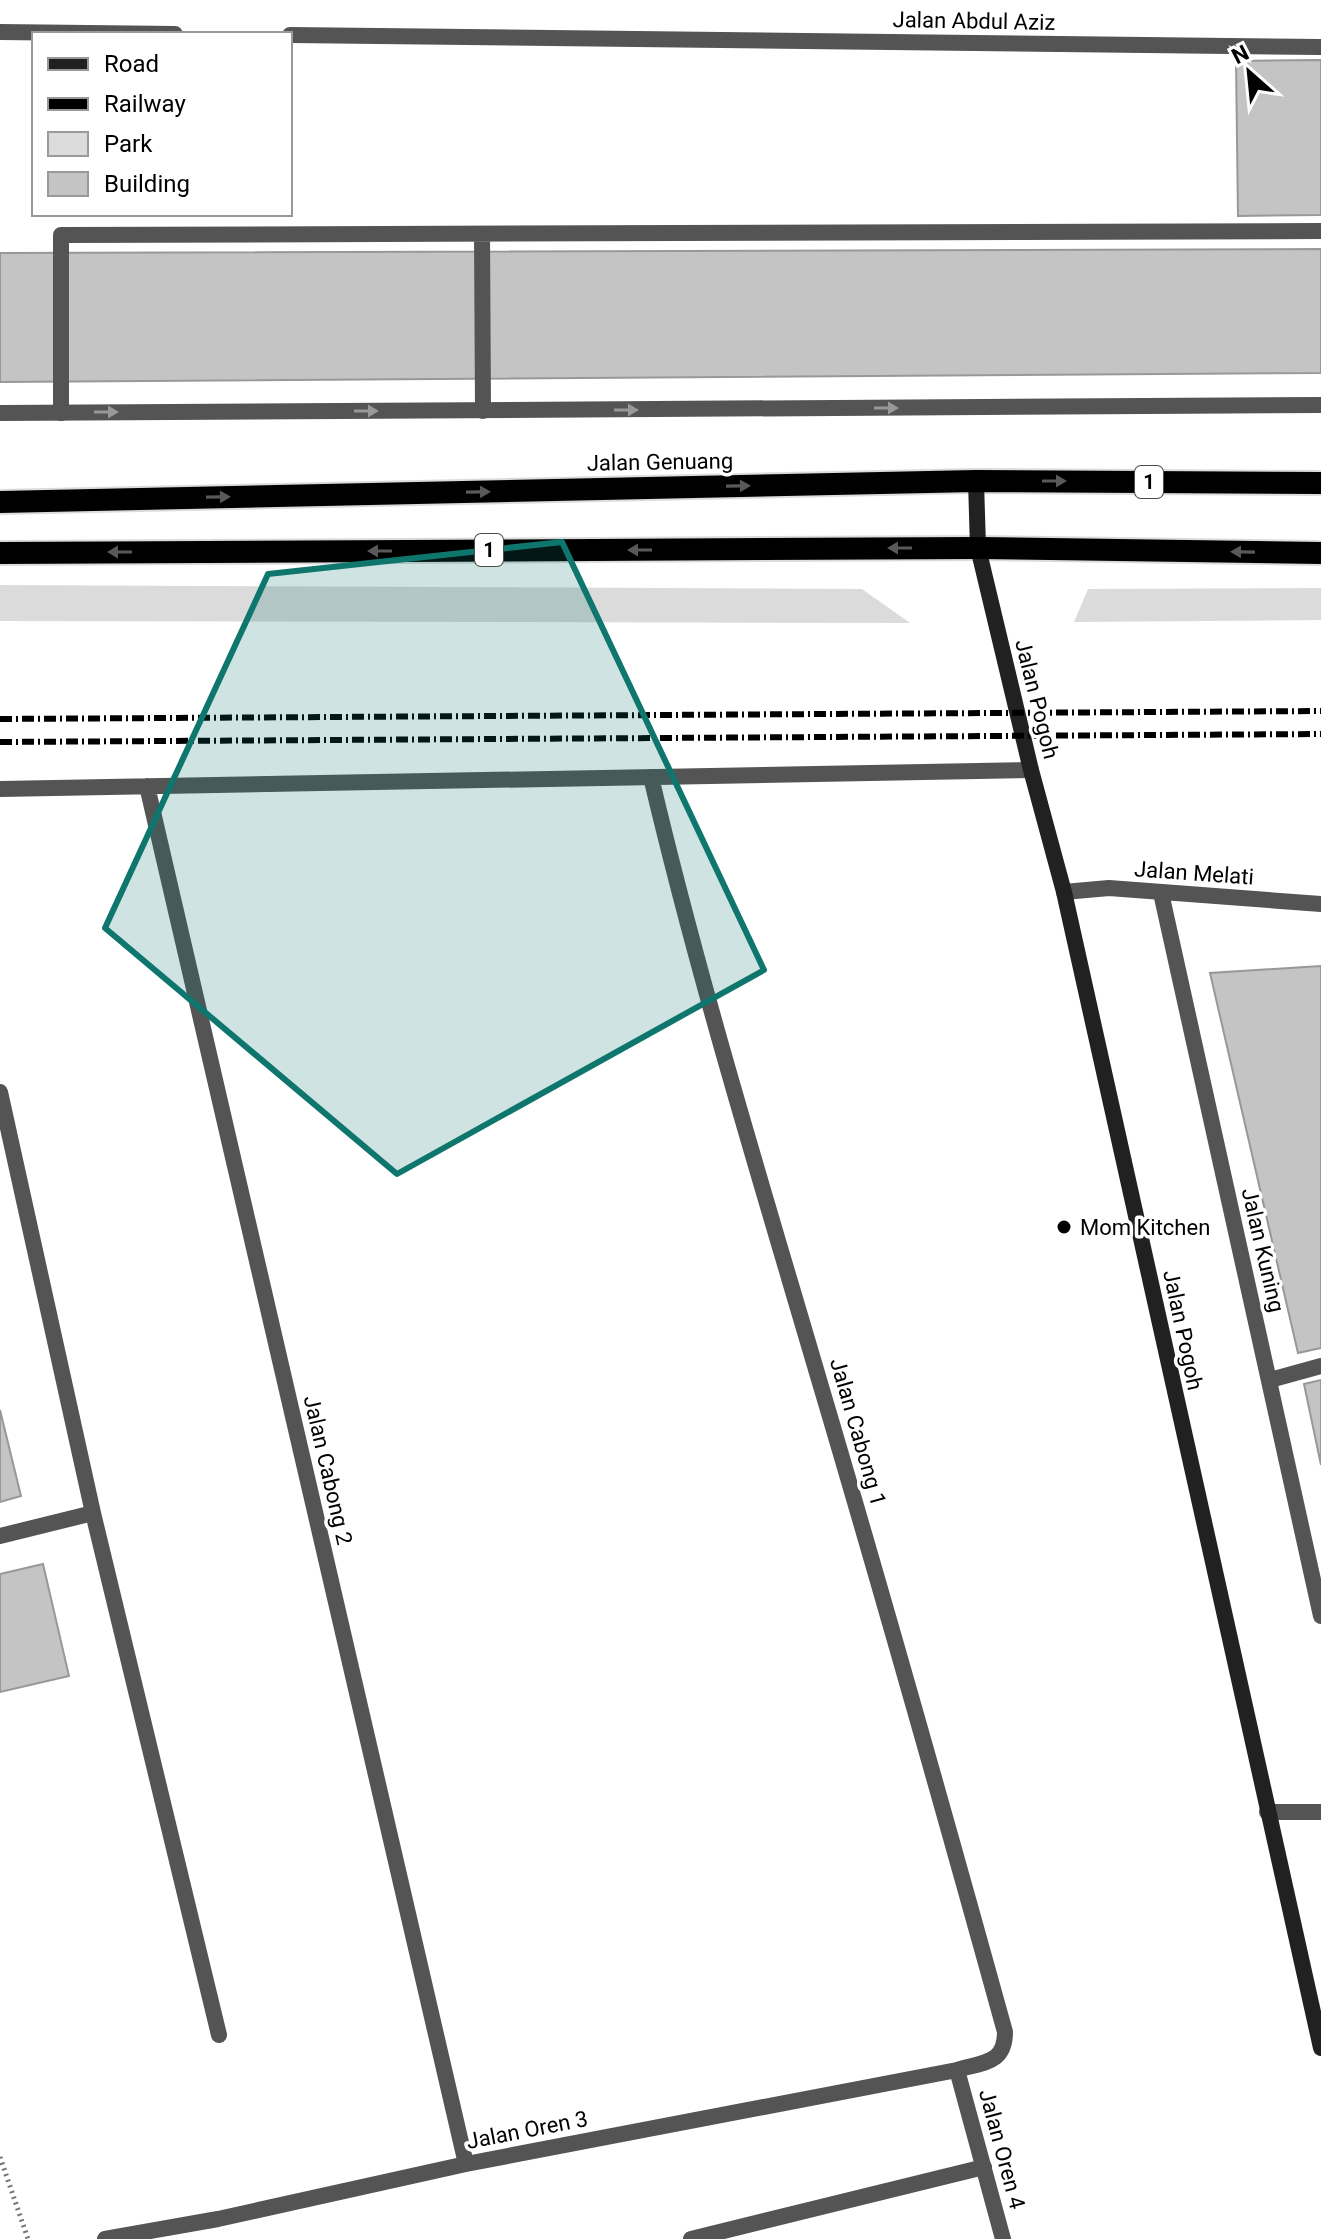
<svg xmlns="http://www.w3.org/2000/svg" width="1321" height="2239" viewBox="0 0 1321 2239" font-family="Roboto,sans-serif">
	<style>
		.green { fill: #dbdbdb }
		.building { fill: #c4c4c4; stroke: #989898; stroke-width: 2 }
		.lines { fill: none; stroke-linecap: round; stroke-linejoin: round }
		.trunk-casing { stroke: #dbdbdb; stroke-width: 26 }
		.path { stroke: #767676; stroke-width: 5; stroke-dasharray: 2 4; stroke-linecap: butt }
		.service { stroke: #545454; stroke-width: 16 }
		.minor { stroke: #545454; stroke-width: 16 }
		.secondary { stroke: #212121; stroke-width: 16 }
		.trunk { stroke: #000; stroke-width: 22 }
		.rail { stroke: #000; stroke-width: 6; stroke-dasharray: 12 4 2 4; stroke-linecap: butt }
		.oneway { fill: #989898 }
		.oneway2 { fill: #595959 }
		.marked { fill: #0f766e; fill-opacity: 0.2; stroke: #0f766e; stroke-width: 6; stroke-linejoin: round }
		.poi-dot { fill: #000; stroke: #fff; stroke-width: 3 }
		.labels { text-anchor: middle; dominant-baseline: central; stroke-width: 7; stroke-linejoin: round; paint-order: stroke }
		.shield { fill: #fff; stroke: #4c4c4c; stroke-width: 2 }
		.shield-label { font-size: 20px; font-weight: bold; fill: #000 }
		.street-label { font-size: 22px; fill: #000; stroke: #fff }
		.poi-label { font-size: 22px; fill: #000; stroke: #fff; text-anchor: start }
	</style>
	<rect width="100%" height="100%" fill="#fff"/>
	<!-- green -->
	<path class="green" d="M0 585 862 589 910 623 0 621Z
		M1321 588V620L1074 622 1088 589Z"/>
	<!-- building -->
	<path class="building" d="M1321 60V215L1238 216 1236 61Z
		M1321 249V373L0 382V253Z
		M1321 966V1348L1298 1353 1210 973Z
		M1321 1380V1465L1304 1384Z
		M0 1410 21 1496 0 1502Z
		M43 1564 69 1676 0 1692V1574Z"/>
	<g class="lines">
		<defs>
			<path id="trunk" d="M0 502 976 481 1321 483
				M0 553 978 548 1321 553"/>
		</defs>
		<!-- trunk casing -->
		<use href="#trunk" class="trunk-casing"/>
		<!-- path -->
		<path class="path" d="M0 2157 28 2239"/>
		<!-- service -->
		<path class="service" d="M482 234 483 411
			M61 413V235L1321 231
			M0 1092 93 1513 219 2035
			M1270 1380 1321 1366
			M0 1536 93 1513
			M691 2239 984 2167"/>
		<!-- minor -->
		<path class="minor" d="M0 32 175 34
			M290 35 1321 47
			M0 413 1321 405
			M147 786 466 2164
			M0 789 1031 770
			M1064 892 1109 888 1321 904
			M1161 893 1321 1616
			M1267 1812H1321
			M957 2070 1003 2239
			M105 2239 218 2219 466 2164 957 2070C983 2062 1005 2064 1005 2032 945 1815 884 1599 820 1383 761 1182 699 981 651 777"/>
		<!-- secondary -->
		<path class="secondary" d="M976 481 978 548 1031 770 1064 892 1321 2048"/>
		<!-- trunk -->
		<use href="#trunk" class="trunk"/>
		<!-- rail -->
		<path class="rail" d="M0 719 1321 711
			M0 742 1321 734"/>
	</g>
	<!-- one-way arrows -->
	<defs><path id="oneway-solid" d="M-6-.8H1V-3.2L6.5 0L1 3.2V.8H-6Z" transform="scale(2)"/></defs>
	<g class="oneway">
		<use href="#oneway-solid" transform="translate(886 408)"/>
		<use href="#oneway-solid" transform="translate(626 410)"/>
		<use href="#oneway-solid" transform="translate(366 411)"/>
		<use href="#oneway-solid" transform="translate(106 412)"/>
	</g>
	<g class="oneway2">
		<use href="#oneway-solid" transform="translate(1054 481)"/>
		<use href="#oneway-solid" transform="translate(738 486) rotate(-1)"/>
		<use href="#oneway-solid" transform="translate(478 492) rotate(-1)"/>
		<use href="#oneway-solid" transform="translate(218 497) rotate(-1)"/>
		<use href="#oneway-solid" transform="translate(900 548) rotate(180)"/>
		<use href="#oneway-solid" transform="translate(640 550) rotate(180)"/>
		<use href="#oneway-solid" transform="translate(380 551) rotate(180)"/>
		<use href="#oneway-solid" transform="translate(120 552) rotate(180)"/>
		<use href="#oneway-solid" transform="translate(1243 552) rotate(-179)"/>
	</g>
	<!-- marked area -->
	<path class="marked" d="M562 542 764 970 397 1174 105 928 268 574Z"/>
	<!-- markers -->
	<circle class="poi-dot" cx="1064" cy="1227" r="8"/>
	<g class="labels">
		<!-- shield labels -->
		<g class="shield">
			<rect x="1135" y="466" width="28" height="32" rx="6"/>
			<rect x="475" y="534" width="28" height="32" rx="6"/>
		</g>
		<g class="shield-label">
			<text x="1149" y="482">1</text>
			<text x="489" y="550">1</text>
		</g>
		<!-- street labels -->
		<g class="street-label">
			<text transform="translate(974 21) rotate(1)">Jalan Abdul Aziz</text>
			<text transform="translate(660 462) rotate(-1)">Jalan Genuang</text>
			<text transform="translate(1037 699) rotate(76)">Jalan Pogoh</text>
			<text transform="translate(1194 873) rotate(4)">Jalan Melati</text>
			<text transform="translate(1263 1250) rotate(77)">Jalan Kuning</text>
			<text transform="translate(1183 1330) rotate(78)">Jalan Pogoh</text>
			<text transform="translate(858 1432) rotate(74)">Jalan Cabong 1</text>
			<text transform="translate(328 1470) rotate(77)">Jalan Cabong 2</text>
			<text transform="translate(527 2130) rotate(-11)">Jalan Oren 3</text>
			<text transform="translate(1002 2149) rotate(75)">Jalan Oren 4</text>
		</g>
		<!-- poi labels -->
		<g class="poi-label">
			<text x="1080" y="1227">Mom Kitchen</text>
		</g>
	</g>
	<!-- legend -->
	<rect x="32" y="32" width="260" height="184" fill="#ffffff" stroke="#999999" stroke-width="2"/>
	<rect x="48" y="58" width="40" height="12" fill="#212121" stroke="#999999" stroke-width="2"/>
	<text x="104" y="72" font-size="24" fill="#000000">Road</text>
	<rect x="48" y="98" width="40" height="12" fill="#000000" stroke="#999999" stroke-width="2"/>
	<text x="104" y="112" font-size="24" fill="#000000">Railway</text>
	<rect x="48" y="132" width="40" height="24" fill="#dbdbdb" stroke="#999999" stroke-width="2"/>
	<text x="104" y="152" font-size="24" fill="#000000">Park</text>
	<rect x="48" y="172" width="40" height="24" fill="#c4c4c4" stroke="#999999" stroke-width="2"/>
	<text x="104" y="192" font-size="24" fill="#000000">Building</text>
	<!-- north arrow -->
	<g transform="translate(1249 72) rotate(333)" stroke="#ffffff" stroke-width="6" paint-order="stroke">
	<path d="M0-6L14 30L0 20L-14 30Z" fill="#000000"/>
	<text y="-12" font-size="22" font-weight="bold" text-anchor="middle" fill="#000000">N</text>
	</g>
</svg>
